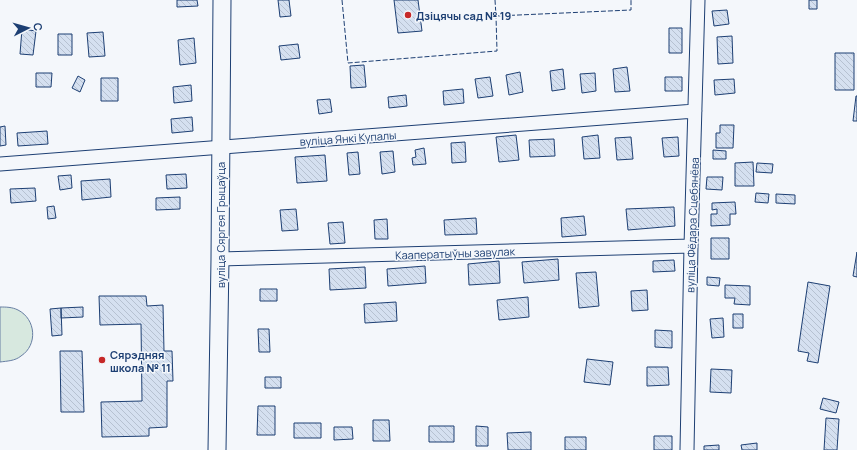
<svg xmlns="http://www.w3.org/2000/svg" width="857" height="450" viewBox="0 0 857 450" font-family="Manrope,sans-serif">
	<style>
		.garden { fill: #d7e8df; stroke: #687fa3 }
		.building { fill: url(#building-back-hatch); stroke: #1d3f73 }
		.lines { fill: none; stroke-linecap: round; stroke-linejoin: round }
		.minor-casing { stroke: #1d3f73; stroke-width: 15 }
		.major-casing { stroke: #1d3f73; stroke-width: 19 }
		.minor { stroke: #f4f7fb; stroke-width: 13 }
		.major { stroke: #f4f7fb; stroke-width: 17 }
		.fence { stroke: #1d3f73; stroke-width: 1; stroke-dasharray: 5 2; stroke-linecap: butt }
		.poi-dot { fill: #c62828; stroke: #f4f7fb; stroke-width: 1.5 }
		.labels { text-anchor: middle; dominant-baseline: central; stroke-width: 3; stroke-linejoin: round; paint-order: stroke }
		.poi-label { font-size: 11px; font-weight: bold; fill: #1d3f73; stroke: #f4f7fb; text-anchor: start }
		.street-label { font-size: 11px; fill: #1d3f73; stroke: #f4f7fb }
	</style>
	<defs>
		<pattern id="building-back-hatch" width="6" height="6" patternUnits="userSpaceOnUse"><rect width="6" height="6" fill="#d5e0f0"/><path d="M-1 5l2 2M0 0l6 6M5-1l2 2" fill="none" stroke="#b6c1d1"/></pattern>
	</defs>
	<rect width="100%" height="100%" fill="#f4f7fb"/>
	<!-- garden -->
	<path class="garden" d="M0 307C6 307 12 307 18 310 36 319 38 345 21 356 15 361 7 361 0 362Z"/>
	<!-- building -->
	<path class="building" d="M177 0H197L198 6 177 7Z
		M278 0H289L291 16 280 17Z
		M394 0H418L422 31 398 33Z
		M809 0H817V9H809Z
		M727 10 729 24 714 26 712 11Z
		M669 28H682V53H669Z
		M22 29 36 31 33 55 20 54Z
		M103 32 105 56 89 57 87 33Z
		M58 34H72V55H58Z
		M732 36 733 63 718 64 717 37Z
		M194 38 196 63 180 65 178 40Z
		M298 44 300 58 281 60 279 46Z
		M835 53H854V90H835Z
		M364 65 366 87 351 88 350 66Z
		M627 67 630 91 615 92 613 69Z
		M563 69 565 89 552 91 550 71Z
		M520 72 523 92 509 95 506 75Z
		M36 73H52L51 87H36Z
		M595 73 596 91 582 93 580 74Z
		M78 76 85 80 80 92 72 88Z
		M490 77 493 96 478 98 475 79Z
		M665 77H682V91H665Z
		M101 78H118V101H101Z
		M734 79 735 93 715 95 714 80Z
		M191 85 192 101 174 103 173 87Z
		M463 89 464 103 444 105 443 91Z
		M406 95 407 106 389 108 388 97Z
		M856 96H857V121H853Z
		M330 99 332 112 319 114 317 100Z
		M192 117 193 131 172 133 171 119Z
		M720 125H734L733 148H716V133H720Z
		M5 126 6 145 0 146V127Z
		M47 131 48 144 18 146 17 133Z
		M516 135 519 160 499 162 496 137Z
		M598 135 600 158 584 159 582 137Z
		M631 137 633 159 617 160 615 138Z
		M678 137 679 156 664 157 662 138Z
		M554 139 555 156 530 157 529 140Z
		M465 142 466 162 452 163 451 143Z
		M424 148 426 164 413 165 412 158 416 157 415 150Z
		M713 150 726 151V159H713Z
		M393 151 395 172 382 174 380 152Z
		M358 152 360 174 349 175 347 153Z
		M325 155 327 181 297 183 295 157Z
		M753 162 754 186H735V163Z
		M757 163 773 164 772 173 756 172Z
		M186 174 187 188 167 189 166 175Z
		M71 175 72 188 60 190 58 176Z
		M707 177H723L722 190 706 189Z
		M110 179 111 197 82 200 81 181Z
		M35 188 36 201 11 203 10 189Z
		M756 193 769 194 768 203 755 202Z
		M776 194 795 195V204L776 203Z
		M180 197V209L156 210V198Z
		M735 202 736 214H730V225L711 226V214H717V209L712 210V203Z
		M54 206 56 218 48 219 47 207Z
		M674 207 675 226 628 230 626 209Z
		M296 209 298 230 282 231 280 210Z
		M584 216 586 235 562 237 561 218Z
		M476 218 477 234 445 235 444 220Z
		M387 219 388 239H375L374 220Z
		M343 222 345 243 330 244 328 223Z
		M711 238H729V259H711Z
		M857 252V277L853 276Z
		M558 259 559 280 524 283 522 262Z
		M674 260 675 271 653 272V261Z
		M499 261 500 283 469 285 468 264Z
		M425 266 426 283 388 286 387 269Z
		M365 267 366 288 330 290 329 269Z
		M596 272 599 306 579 308 576 273Z
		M707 277 720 278 719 286 707 285Z
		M808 282 830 286 818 363 807 361 809 353 798 351Z
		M725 285 750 286V305L734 304 735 298H725Z
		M260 289H277V301H260Z
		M647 290 648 310 632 311 631 291Z
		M99 296H146L147 306 163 305 164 351H172L173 381H167V427L149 428V436L102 437 101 402 142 401 141 324 100 325Z
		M528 297 529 317 499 320 497 300Z
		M396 302 397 321 365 323 364 304Z
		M83 307V317L61 318V308Z
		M61 308 62 335 52 336 50 309Z
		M733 314H743V328H733Z
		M723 318 724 337 712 338 710 319Z
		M258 329H269L270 352H259Z
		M655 330 672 331V348L655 347Z
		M60 351H82L84 412H61Z
		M587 359 613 362 610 385 584 382Z
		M647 367H668L669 385 647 386Z
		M711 369 732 370 731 393 710 392Z
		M265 377H281V388H265Z
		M823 398 839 402 836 413 820 409Z
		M258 406H275V435H257Z
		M826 418 839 419 837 450H824Z
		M373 420H389L390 441H373Z
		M294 423H321V438H294Z
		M429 426H454V442H429Z
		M476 426 488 427V446H476Z
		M334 427H352L353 439 334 440Z
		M531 432V450H508L507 433Z
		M654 436H672V450H654Z
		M565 437H586V450H565Z
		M757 443V450H742L741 445Z
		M719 445V450H704V446Z"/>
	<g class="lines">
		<defs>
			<path id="minor" d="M0 164 695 111
				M220 259 691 246
				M687 450 691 246 698 0"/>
			<path id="major" d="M217 450 220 259 222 0"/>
		</defs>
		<!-- minor casing -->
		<use href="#minor" class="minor-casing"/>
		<!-- major casing -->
		<use href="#major" class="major-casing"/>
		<!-- minor -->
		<use href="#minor" class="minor"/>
		<!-- major -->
		<use href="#major" class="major"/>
		<!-- fence -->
		<path class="fence" d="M342 0 348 63 497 51 496 16 495 0
			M496 16 631 10V0"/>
	</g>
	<!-- markers -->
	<g class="poi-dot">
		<circle cx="408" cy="15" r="4"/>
		<circle cx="102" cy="360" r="4"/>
	</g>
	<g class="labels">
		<!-- poi labels -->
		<g class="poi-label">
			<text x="416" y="15">Дзіцячы сад № 19</text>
			<text x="110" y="354">Сярэдняя<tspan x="110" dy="13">школа № 11</tspan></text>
		</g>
		<!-- street labels -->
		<g class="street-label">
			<text transform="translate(348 138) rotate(-4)">вуліца Янкі Купалы</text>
			<text transform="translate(220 225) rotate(-90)">вуліца Сяргея Грыцаўца</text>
			<text transform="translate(692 225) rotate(-88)">вуліца Фёдара Сцебянёва</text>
			<text transform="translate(455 253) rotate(-2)">Кааператыўны завулак</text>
		</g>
	</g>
	<!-- north arrow -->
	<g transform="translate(28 28) rotate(84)" stroke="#f4f7fb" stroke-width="3" paint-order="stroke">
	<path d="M0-3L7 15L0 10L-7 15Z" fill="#1d3f73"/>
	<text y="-6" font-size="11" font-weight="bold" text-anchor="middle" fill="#1d3f73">С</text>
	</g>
</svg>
